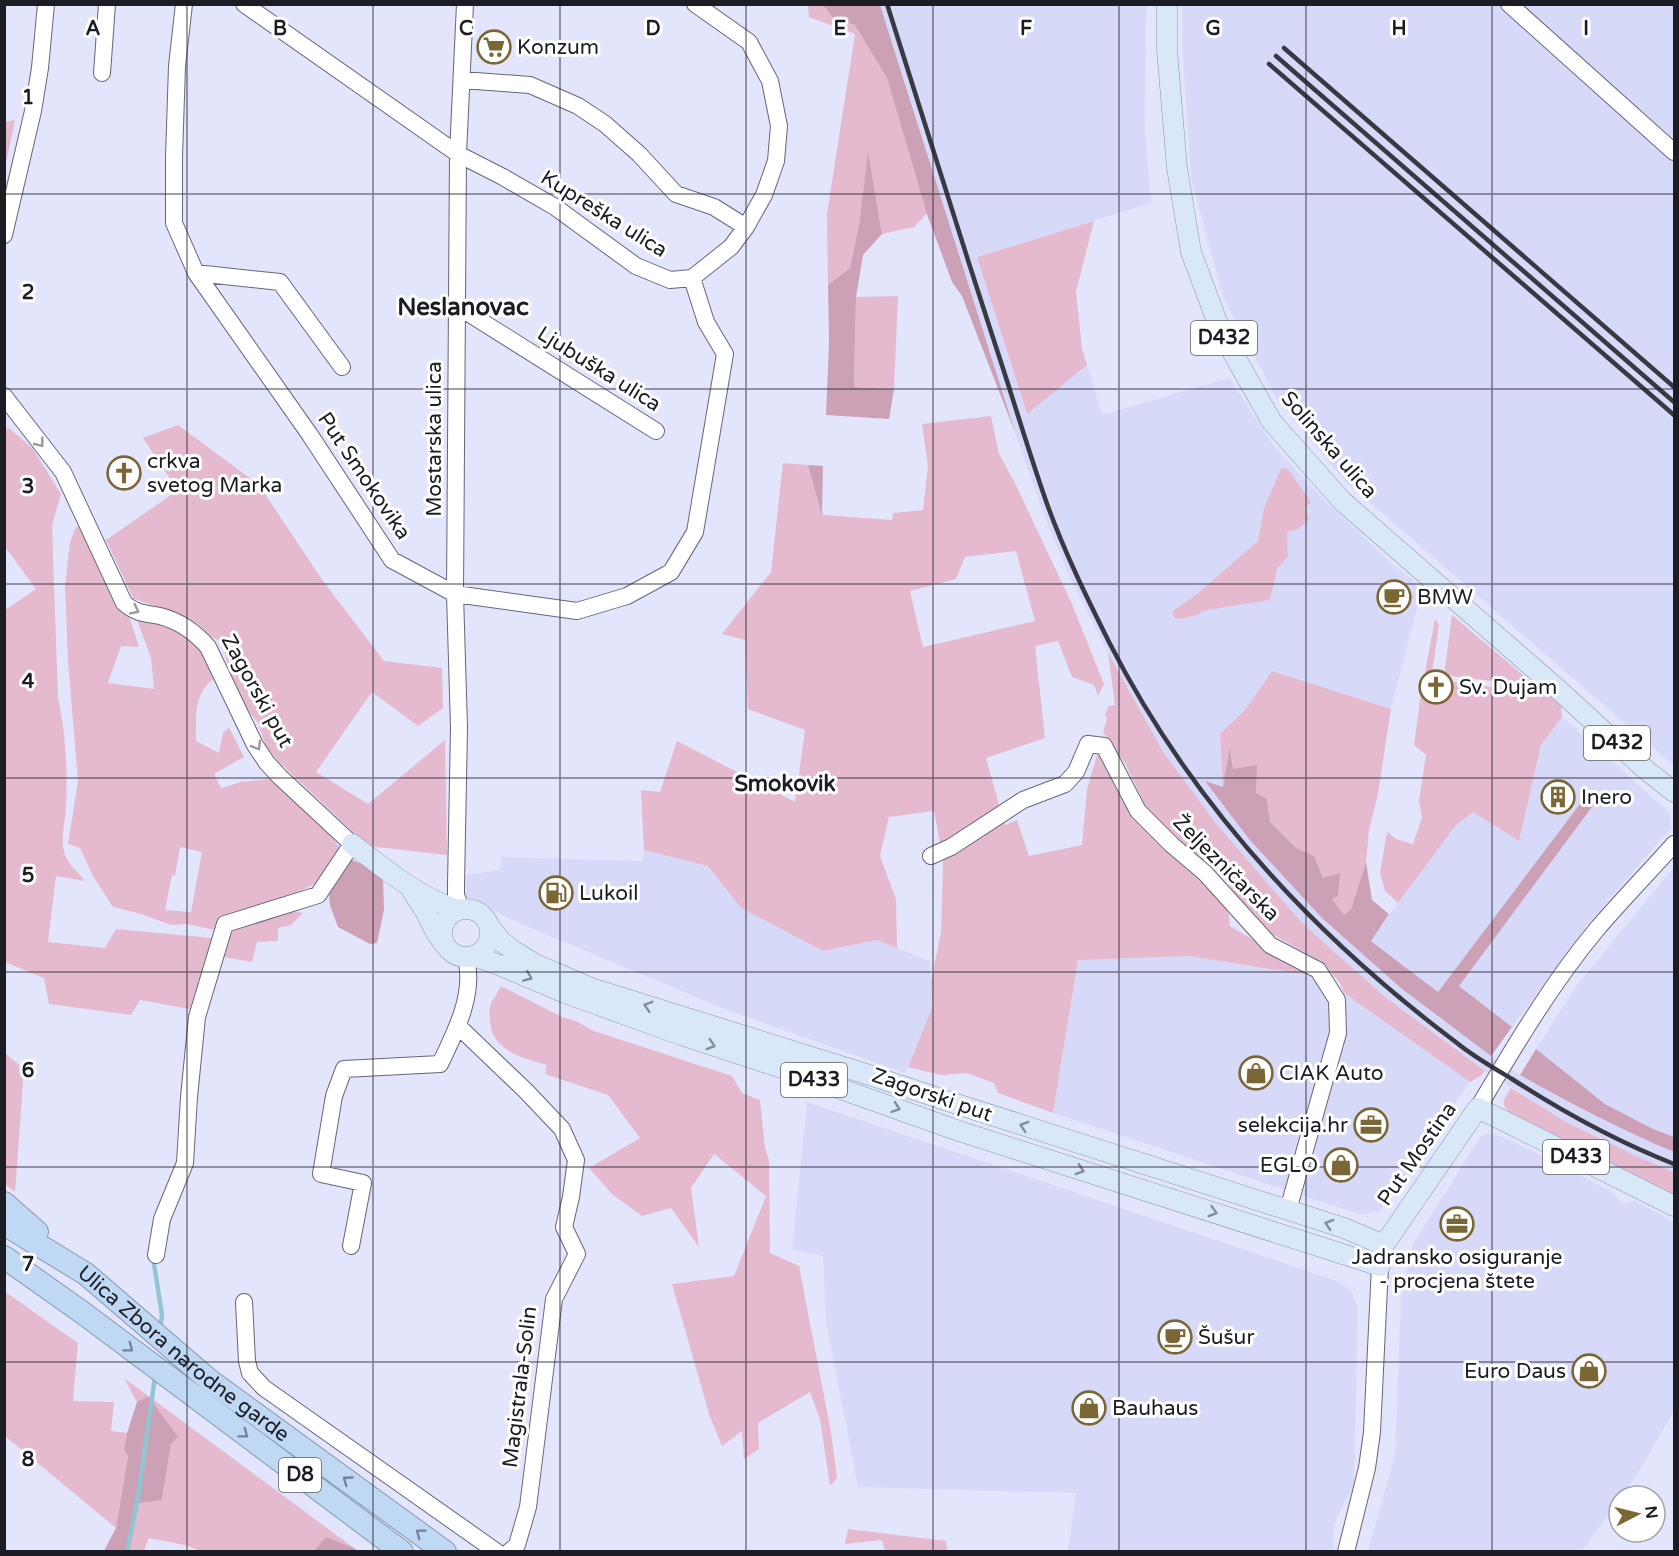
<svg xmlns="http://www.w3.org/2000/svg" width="1679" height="1556" viewBox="0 0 1679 1556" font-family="'Varela Round',sans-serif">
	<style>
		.built { fill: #d7d9f9 }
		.green { fill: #e5bace; fill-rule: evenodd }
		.forest { fill: #cca1b6 }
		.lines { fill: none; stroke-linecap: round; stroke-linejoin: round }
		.stream { stroke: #92c5d4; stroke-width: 4.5 }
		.minor-casing { stroke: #65667b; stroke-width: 18 }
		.major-casing { stroke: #8696ab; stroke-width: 21 }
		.highway-casing { stroke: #8696ab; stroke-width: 24 }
		.minor { stroke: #fff; stroke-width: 16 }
		.major { stroke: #d9e8f8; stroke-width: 20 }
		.highway { stroke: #bfd8f4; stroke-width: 22 }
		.rail { stroke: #383943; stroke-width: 4.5 }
		.oneway { stroke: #98999c }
		.oneway2 { stroke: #848c99 }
		.oneway3 { stroke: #758396 }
		.grid { fill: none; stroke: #1b1c24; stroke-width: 1.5; stroke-opacity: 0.55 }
		.labels { text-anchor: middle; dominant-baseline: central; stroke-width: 6; stroke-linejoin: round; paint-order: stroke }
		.shield { fill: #fff; stroke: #5f6066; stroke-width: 1.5 }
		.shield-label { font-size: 20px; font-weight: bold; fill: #1b1c24 }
		.poi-label { font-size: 21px; fill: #1b1c24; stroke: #fff; text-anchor: start }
		.street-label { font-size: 21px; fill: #1b1c24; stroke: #fff }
		.neighbourhood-label { font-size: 22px; font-weight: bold; fill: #1b1c24; stroke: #fff }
		.quarter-label { font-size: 24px; font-weight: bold; fill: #1b1c24; stroke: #fff }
		.grid-label { font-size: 20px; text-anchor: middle; font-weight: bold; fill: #1b1c24; stroke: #fff; stroke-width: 6; stroke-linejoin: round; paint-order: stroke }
	</style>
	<rect width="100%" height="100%" fill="#e3e5fd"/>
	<!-- built -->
	<path class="built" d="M880 5H1146L1145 134 1151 203 977 257 1026 413 1087 365 1102 415 1229 378 1275 448 1326 502 1397 568 1414 581 1419 591 1417 608 1391 709 1272 671 1246 709 1220 734 1223 787 1206 782 1249 839 1322 917 1402 989 1491 1056 1520 1075 1577 1106 1674 1152V1172L1638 1157 1566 1122 1469 1060 1385 997 1302 923 1218 826 1164 753 1108 653 1067 571 1044 515 1016 435Z
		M1183 5H1674V766L1344 480 1277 399 1223 297 1191 179 1182 42Z
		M1562 717 1670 813 1671 828 1588 924 1512 1027 1459 986 1598 799 1589 793 1438 992 1371 940 1455 826 1473 812 1519 841 1541 745Z
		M644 850 708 866 741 908 823 951 877 940 930 961 932 1008 905 1073 722 1008 519 923 466 897V875L500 870 502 857 642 861Z
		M1674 867V1137L1653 1129 1605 1104 1536 1049 1577 985Z
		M1189 956 1315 976 1331 998 1334 1020 1289 1191 1053 1113 1078 960Z
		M1344 993 1470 1082 1387 1202 1378 1212 1360 1214 1303 1196 1342 1037Z
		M807 1102 1337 1281 1352 1292 1358 1308 1354 1489 1345 1500 1334 1525 1333 1551H1068L1076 1493 858 1487 826 1322 823 1256 792 1249Z
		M1491 1133 1502 1137 1543 1156 1610 1191 1622 1203 1635 1201 1674 1221V1411L1636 1476 1621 1496H1619V1499L1582 1551H1368L1395 1454 1401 1298 1413 1244 1481 1136Z"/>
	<!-- green -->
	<path class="green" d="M808 5H823L834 19 855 25 887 77 927 213 914 227 882 234 868 155 859 225 850 268 828 285 827 214 855 34 809 17Z
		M15 120 5 168V122Z
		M1094 221 1076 292 1082 348 1087 365 1027 414 977 257Z
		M898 296 894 389 854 387 856 297Z
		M991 416 999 454 1014 481 1072 604 1104 684 1098 696 1094 685 1072 677 1058 641 1035 646 1045 738 986 758 1000 808 940 843 934 811 889 817 880 856 896 899 897 948 877 940 823 951 741 908 708 866 644 850 641 790 660 792 677 741 795 802 805 730 748 709 745 640 722 634 771 572 783 463 808 465 823 515 892 520 893 513 923 510 928 466 922 424ZM1016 551 1035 621 923 647 910 591 956 579 965 557Z
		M178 425 259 485 323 581 384 661 442 668 443 708 418 726 372 692 316 772 368 804 445 740 447 855 368 846 280 763 266 747 258 723 242 702 230 674 224 650 219 640C209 638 204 628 196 623 177 611 154 607 133 598L106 540 178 490 143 438Z
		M9 428 33 449 61 494 52 526 58 697C65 729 68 771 66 804 66 821 58 843 67 859 71 867 80 874 85 881L56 876 48 942 105 948 116 929 212 938 190 1009 140 1000 131 1015 49 1004 44 978 5 962V610L36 589 5 547 4 430Z
		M1286 468 1290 472 1311 502 1306 507 1309 520 1298 529 1287 532 1288 556 1277 569 1270 600 1207 610 1194 616 1176 619 1173 616V611L1197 594 1258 541 1264 508 1281 469Z
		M77 527 83 528 121 609 129 616 139 647 121 646 108 683 154 689 151 658 137 620 158 622 176 629 203 650 217 677C193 691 196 717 196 741L219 753 223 733 229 727 244 757 214 774 221 788 241 782 272 779C294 800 326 823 340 849L328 870 315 884 215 930 187 924 171 925 141 914 113 907 93 876 80 848 68 844 78 781 68 661 65 586 70 542 75 529ZM180 847 202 852 191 912 165 910 172 875 175 876Z
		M1452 615 1537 687 1444 675Z
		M1435 619 1439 625 1432 673 1425 672Z
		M1108 653 1164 753 1218 826 1302 923 1385 997 1485 1071 1482 1075 1470 1082 1344 993 1340 983 1322 962 1272 934 1235 894 1223 873 1196 855 1147 809 1126 765 1103 732 1107 719 1105 714 1109 706 1115 705Z
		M1272 671 1391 709 1378 794 1369 830 1366 862 1351 909 1344 915 1332 899 1314 856 1295 847 1270 822 1267 799 1256 794 1233 769 1231 750 1223 787 1220 734 1246 709Z
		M1423 678 1547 694 1561 706 1562 717 1541 745 1519 841 1473 812 1455 826 1398 903 1385 891 1380 873 1387 832 1396 839 1413 844 1422 817 1419 801 1426 755 1414 745Z
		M1098 752 1201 878 1228 908 1230 926 1315 976 1189 956 1078 960 1053 1113 998 1093 994 1083 966 1073 941 1075 908 1067 932 1008 931 981 941 933 943 860 1003 819 1005 825 1017 820 1029 856 1082 845 1087 789Z
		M284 910 303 913 291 925 278 928V941L257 942 252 962 218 956 226 929Z
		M501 986 562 1017 576 1021 594 1031 732 1076 742 1093 760 1100 765 1148 769 1160 770 1253 799 1266 831 1432 837 1478 830 1486 820 1419 810 1392 758 1423 759 1449 744 1459 742 1431 722 1446 710 1417 672 1284 734 1276 766 1196 714 1154 691 1188 699 1247 671 1208 642 1216 613 1195 589 1168 640 1138 608 1095 545 1074 547 1065C522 1058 489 1050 490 1017 490 1014 489 1011 490 1007 491 1000 498 993 501 986Z
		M4 1052 24 1069 15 1192 5 1184Z
		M1511 1088 1566 1122 1638 1157 1674 1172V1197L1563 1141 1509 1112C1499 1102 1505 1099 1511 1088Z
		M4 1291 78 1343 73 1401 114 1402 111 1431 127 1433 124 1450 128 1456 116 1528 5 1436Z
		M124 1378 354 1548 326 1538 314 1551H200L185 1545 149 1538 144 1551H129L139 1502 162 1500 171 1444 148 1396 137 1402Z
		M848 1529 946 1541 947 1551H885L882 1540 845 1544Z"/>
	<!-- forest -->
	<path class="forest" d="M823 5H880L1016 435 962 296 952 282 927 214 887 78 855 25 834 19Z
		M868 152 882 234 863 255 856 297 854 387 894 389 889 419 826 415 829 344 828 285 850 268 859 225Z
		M808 465 823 466 822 515Z
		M1230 747 1233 769 1257 765 1256 793 1267 799 1270 822 1295 847 1314 856 1323 878 1340 873 1338 896 1332 899 1344 915 1351 909 1366 862 1372 900 1389 914 1371 941 1438 992 1589 792 1598 799 1459 986 1512 1027 1491 1056 1402 989 1322 918 1249 839 1205 781 1223 787Z
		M350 859 373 869 383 877 384 910 377 943 370 944 338 927 330 905 329 895Z
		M1536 1049 1605 1104 1653 1129 1674 1137V1152C1621 1130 1570 1103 1520 1075Z
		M148 1396 178 1437 171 1444 162 1500 139 1503 129 1551H104L116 1528 128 1456 124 1450 127 1433 137 1402Z
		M326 1537 354 1548 358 1551H314Z"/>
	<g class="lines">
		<!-- stream -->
		<path class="stream" d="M154 1264 162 1315 160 1330
			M127 1552 138 1497 155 1377"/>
		<defs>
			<path id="minor" d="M184 4 177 66 174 157V223L196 273 310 435 392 560 455 594 577 611 627 596 671 572 695 532 725 354 706 322 692 278
				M244 4 458 154 503 177 555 207 636 266 670 280 692 278 731 247 746 227 764 195 776 161 779 126 770 81 749 42 695 4
				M1509 4 1674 152
				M102 73 107 4
				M462 80 530 85 578 106 605 124 639 154 676 194 714 207 746 227
				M4 235 33 111 40 68 46 4
				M196 273 280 282 342 367
				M457 306 656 431
				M4 396 63 472 124 603C137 614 144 613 160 616 179 621 195 632 208 647L255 745 267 763 280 777 352 844 318 895 225 924 197 1017 189 1097 185 1163 162 1219 156 1255
				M931 856 951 847 1023 800 1065 784 1076 772 1088 744 1104 746 1138 811 1172 845 1205 873 1270 945 1318 970 1337 1000 1338 1033 1288 1210
				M461 909 456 895V884L459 728 455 594 458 154 465 4
				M458 1026 526 1091 562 1129 576 1160 571 1197 564 1227 577 1254 554 1299 528 1507 517 1545 509 1552
				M1478 1108C1514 1047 1551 984 1597 929 1622 900 1649 872 1674 844
				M351 1246 363 1183 321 1174 334 1096 344 1069 440 1064C456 1031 475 994 466 958
				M244 1302 247 1361 250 1373 264 1388 497 1552
				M1346 1552 1367 1468 1372 1432 1380 1266"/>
			<path id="major" d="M1167 4V50L1177 168 1191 252 1221 332 1272 422 1342 501 1561 692 1646 770 1674 792
				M352 844C385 869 417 896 457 910
				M412 891 425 911 435 931 443 943
				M442 933a24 24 0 1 1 48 0a24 24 0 1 1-48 0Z
				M490 927 501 941 514 951 535 964 591 988 860 1072 966 1107 1344 1228 1384 1245
				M474 956 499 965 565 993 681 1035 782 1068 959 1131 1380 1266 1384 1245 1478 1108 1674 1206"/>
			<g id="highway">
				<path d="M4 1203 37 1232"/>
				<path id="s1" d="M4 1224 86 1274 209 1380 445 1552"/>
				<path d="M4 1257 83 1313 402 1552"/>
			</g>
		</defs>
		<!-- minor casing -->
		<use href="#minor" class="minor-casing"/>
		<!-- major casing -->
		<use href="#major" class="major-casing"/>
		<!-- highway casing -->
		<use href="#highway" class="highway-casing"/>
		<!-- minor -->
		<use href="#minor" class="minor"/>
		<!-- major -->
		<use href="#major" class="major"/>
		<!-- highway -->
		<use href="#highway" class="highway"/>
		<!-- rail -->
		<path class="rail" d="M887 4C923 119 959 233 996 347 1013 398 1028 450 1046 501 1063 549 1086 596 1109 642 1191 803 1313 935 1457 1043 1474 1057 1494 1068 1512 1079 1563 1112 1618 1142 1674 1164
			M1284 48 1674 387
			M1276 56 1674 402
			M1269 64 1674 415"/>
	</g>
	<!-- one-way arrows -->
	<defs><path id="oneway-chevron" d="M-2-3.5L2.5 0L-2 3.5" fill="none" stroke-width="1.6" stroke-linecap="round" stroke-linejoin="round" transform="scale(1.5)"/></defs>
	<g class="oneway">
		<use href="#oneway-chevron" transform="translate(40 443) rotate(52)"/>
		<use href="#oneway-chevron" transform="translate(135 610) rotate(27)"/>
		<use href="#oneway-chevron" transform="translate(257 746) rotate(60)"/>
	</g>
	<g class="oneway2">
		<use href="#oneway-chevron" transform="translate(528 977) rotate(23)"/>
		<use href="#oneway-chevron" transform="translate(648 1006) rotate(-163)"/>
		<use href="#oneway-chevron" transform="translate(711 1045) rotate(18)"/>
		<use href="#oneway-chevron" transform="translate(896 1108) rotate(19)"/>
		<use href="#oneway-chevron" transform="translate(1024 1126) rotate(-162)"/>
		<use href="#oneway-chevron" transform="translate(1080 1170) rotate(18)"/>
		<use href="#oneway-chevron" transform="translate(1213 1212) rotate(17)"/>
		<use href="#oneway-chevron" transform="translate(1329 1224) rotate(-162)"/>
	</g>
	<g class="oneway3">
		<use href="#oneway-chevron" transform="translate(129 1348) rotate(37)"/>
		<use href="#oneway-chevron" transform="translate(244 1434) rotate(37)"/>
		<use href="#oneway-chevron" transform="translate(347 1480) rotate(-144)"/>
		<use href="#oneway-chevron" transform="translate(420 1533) rotate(-143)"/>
	</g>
	<!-- grid -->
	<path class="grid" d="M187 4V1552M373 4V1552M560 4V1552M746 4V1552M933 4V1552M1119 4V1552M1306 4V1552M1492 4V1552M4 194H1674M4 389H1674M4 584H1674M4 778H1674M4 972H1674M4 1167H1674M4 1362H1674"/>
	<!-- icons -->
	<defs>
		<symbol id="supermarket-ring" viewBox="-11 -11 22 22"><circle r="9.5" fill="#fff" stroke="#7b6635" stroke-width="1.5"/><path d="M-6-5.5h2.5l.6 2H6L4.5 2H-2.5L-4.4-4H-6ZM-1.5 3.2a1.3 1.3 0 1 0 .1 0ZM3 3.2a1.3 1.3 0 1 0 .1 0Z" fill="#7b6635"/></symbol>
		<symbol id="church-ring" viewBox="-11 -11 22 22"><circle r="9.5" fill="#fff" stroke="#7b6635" stroke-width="1.5"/><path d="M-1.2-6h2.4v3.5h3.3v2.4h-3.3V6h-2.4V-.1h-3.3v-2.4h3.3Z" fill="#7b6635"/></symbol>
		<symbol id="cafe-ring" viewBox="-11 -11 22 22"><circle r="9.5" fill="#fff" stroke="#7b6635" stroke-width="1.5"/><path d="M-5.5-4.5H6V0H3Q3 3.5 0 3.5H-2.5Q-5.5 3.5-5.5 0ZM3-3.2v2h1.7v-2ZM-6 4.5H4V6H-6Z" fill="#7b6635"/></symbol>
		<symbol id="building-ring" viewBox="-11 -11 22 22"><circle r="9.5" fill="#fff" stroke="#7b6635" stroke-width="1.5"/><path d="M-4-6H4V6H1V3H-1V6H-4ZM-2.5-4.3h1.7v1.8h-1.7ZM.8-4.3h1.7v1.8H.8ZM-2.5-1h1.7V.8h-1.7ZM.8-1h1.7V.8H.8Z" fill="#7b6635"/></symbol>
		<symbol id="fuel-ring" viewBox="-11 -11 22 22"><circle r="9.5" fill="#fff" stroke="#7b6635" stroke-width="1.5"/><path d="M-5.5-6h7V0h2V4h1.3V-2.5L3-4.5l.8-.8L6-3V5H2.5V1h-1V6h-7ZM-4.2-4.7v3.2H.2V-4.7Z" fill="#7b6635"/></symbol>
		<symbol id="shop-ring" viewBox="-11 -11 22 22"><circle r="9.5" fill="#fff" stroke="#7b6635" stroke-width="1.5"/><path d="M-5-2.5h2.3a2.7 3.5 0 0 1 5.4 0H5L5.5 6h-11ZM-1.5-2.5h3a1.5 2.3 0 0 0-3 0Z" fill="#7b6635"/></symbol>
		<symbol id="office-ring" viewBox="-11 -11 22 22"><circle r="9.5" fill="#fff" stroke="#7b6635" stroke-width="1.5"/><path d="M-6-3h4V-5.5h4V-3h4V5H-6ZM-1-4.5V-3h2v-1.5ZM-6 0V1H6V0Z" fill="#7b6635"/></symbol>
	</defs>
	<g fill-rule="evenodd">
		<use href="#supermarket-ring" x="475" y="28" width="38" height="38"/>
		<use href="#church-ring" x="105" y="454" width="38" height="38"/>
		<use href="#cafe-ring" x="1375" y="578" width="38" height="38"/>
		<use href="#church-ring" x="1417" y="668" width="38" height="38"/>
		<use href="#building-ring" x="1539" y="778" width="38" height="38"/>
		<use href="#fuel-ring" x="537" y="874" width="38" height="38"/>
		<use href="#shop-ring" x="1237" y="1054" width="38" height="38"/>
		<use href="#office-ring" x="1352" y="1106" width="38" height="38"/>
		<use href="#shop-ring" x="1322" y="1146" width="38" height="38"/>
		<use href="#office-ring" x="1438" y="1205" width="38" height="38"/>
		<use href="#cafe-ring" x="1156" y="1318" width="38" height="38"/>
		<use href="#shop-ring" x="1570" y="1352" width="38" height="38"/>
		<use href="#shop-ring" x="1070" y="1389" width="38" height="38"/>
	</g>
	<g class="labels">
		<!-- shield labels -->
		<g class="shield">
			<rect x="1191" y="321" width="66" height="34" rx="4.5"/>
			<rect x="1584" y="726" width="66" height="34" rx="4.5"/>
			<rect x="781" y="1063" width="66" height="34" rx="4.5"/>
			<rect x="1543" y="1140" width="66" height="34" rx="4.5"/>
			<rect x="279" y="1458" width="42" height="34" rx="4.5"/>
		</g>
		<g class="shield-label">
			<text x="1224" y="338">D432</text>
			<text x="1617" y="743">D432</text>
			<text x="814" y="1080">D433</text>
			<text x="1576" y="1157">D433</text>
			<text x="300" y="1475">D8</text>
		</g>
		<!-- poi labels -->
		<g class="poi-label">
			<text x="517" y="47">Konzum</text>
			<text x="147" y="461">crkva<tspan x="147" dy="24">svetog Marka</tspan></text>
			<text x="1417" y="597">BMW</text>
			<text x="1459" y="687">Sv. Dujam</text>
			<text x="1581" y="797">Inero</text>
			<text x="579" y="893">Lukoil</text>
			<text x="1279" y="1073">CIAK Auto</text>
			<text x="1348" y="1125" text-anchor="end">selekcija.hr</text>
			<text x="1318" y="1165" text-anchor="end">EGLO</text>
			<text x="1457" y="1257" text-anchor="middle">Jadransko osiguranje<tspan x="1457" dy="24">- procjena štete</tspan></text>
			<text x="1198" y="1337">Šušur</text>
			<text x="1566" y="1371" text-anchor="end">Euro Daus</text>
			<text x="1112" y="1408">Bauhaus</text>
		</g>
		<!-- street labels -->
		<g class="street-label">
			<text transform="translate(604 214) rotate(32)">Kupreška ulica</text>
			<text transform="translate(599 369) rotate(32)">Ljubuška ulica</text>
			<text transform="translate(434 439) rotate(-90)">Mostarska ulica</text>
			<text transform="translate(1329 445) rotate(49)">Solinska ulica</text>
			<text transform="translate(364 476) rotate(56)">Put Smokovika</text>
			<text transform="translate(257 691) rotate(61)">Zagorski put</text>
			<text transform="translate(1226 868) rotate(45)">Željezničarska</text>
			<text transform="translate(932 1095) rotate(19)">Zagorski put</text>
			<text transform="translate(1417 1154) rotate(-55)">Put Mostina</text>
			<text stroke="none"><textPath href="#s1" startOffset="222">Ulica Zbora narodne garde</textPath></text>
			<text transform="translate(520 1387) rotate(-83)">Magistrala-Solin</text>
		</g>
		<!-- neighbourhood labels -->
		<g class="neighbourhood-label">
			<text x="785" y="784">Smokovik</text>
		</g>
		<!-- quarter labels -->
		<g class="quarter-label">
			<text x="463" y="307">Neslanovac</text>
		</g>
	</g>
	<g class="grid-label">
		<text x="93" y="35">A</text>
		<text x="280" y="35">B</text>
		<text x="466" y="35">C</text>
		<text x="653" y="35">D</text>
		<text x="840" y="35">E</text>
		<text x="1026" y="35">F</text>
		<text x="1213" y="35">G</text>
		<text x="1399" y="35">H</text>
		<text x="1586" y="35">I</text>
		<text x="28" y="104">1</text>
		<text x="28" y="299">2</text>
		<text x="28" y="493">3</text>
		<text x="28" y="688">4</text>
		<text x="28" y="882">5</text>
		<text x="28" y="1077">6</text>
		<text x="28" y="1271">7</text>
		<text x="28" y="1466">8</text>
	</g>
	<!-- border -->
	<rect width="1679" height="1556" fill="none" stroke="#1b1c24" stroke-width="12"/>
	<!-- north arrow -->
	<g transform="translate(1637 1514) rotate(83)"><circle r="28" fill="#ffffff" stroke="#a4a4a7" stroke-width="1.5"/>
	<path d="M0-4.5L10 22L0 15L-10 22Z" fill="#7b6635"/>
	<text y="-9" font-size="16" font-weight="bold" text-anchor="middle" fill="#1b1c24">N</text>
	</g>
</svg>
